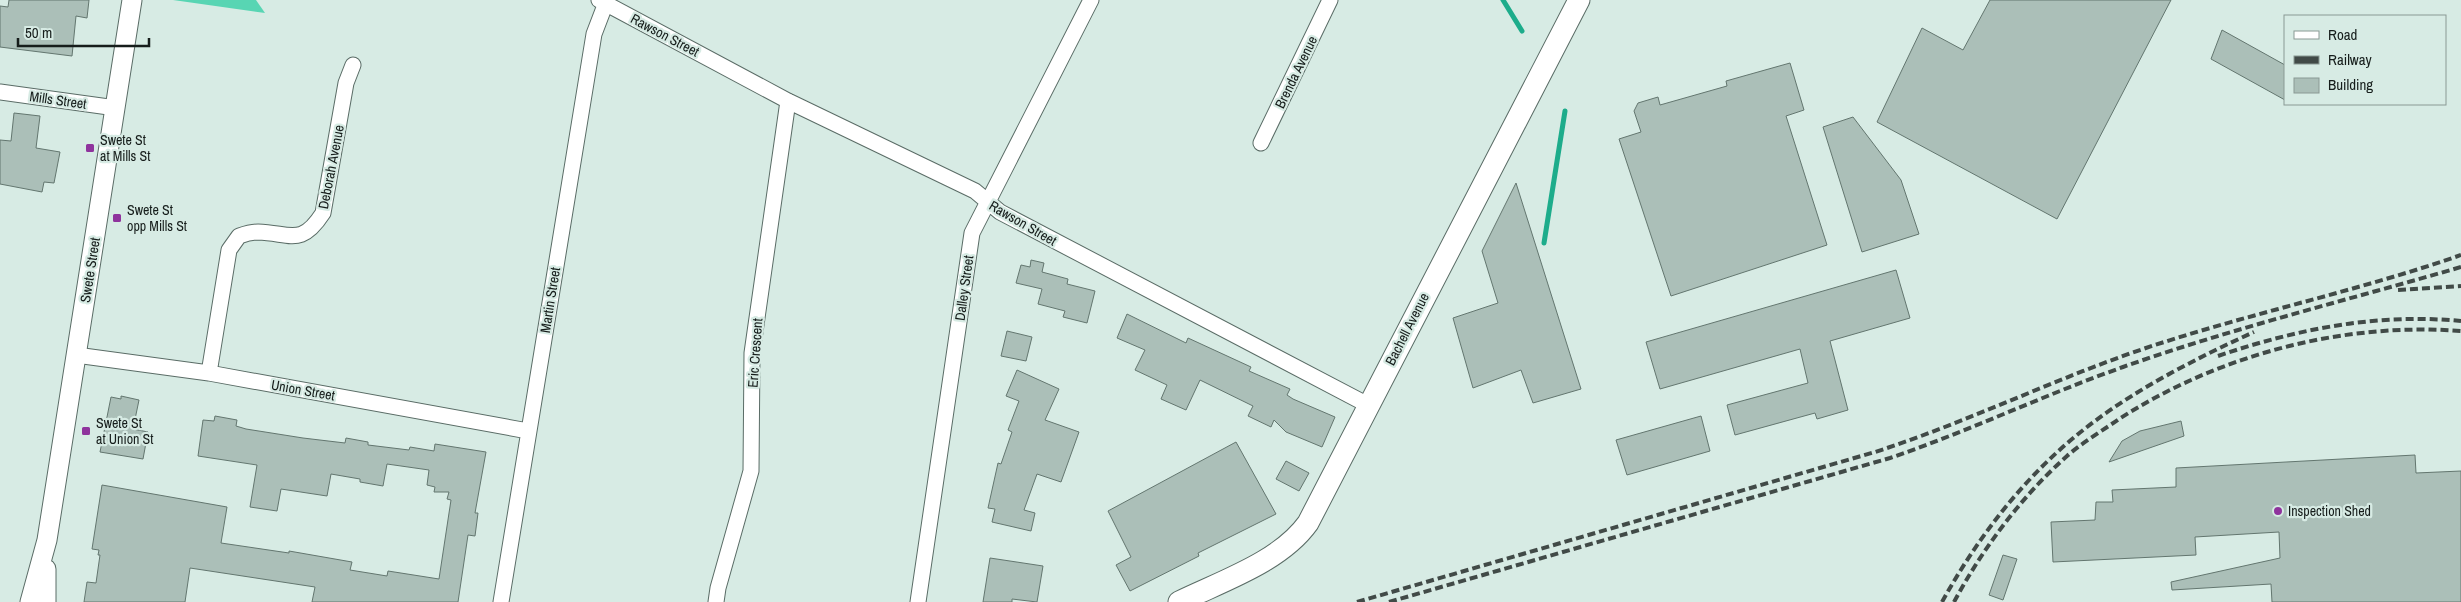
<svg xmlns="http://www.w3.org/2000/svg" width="2461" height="602" viewBox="0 0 2461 602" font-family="'Archivo Narrow',sans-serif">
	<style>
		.green { fill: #58d5b3 }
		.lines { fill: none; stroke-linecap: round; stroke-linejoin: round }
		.stream { stroke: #1dac8b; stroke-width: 5 }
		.building { fill: #abbfb8; stroke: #63766f }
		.minor-casing { stroke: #5a6c66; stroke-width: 17 }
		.tertiary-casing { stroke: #5a6c66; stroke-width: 21 }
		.secondary-casing { stroke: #5a6c66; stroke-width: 23 }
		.minor { stroke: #fff; stroke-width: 15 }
		.tertiary { stroke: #fff; stroke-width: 19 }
		.secondary { stroke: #fff; stroke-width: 21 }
		.rail { stroke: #414a47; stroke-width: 4; stroke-dasharray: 8 4; stroke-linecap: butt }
		.poi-dot { fill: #8f339d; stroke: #d7ebe4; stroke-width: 2 }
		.labels { text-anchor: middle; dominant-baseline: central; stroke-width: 4.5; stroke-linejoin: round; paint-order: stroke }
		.street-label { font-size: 14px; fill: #161d1b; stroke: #d7ebe4 }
		.poi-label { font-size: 14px; fill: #161d1b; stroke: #d7ebe4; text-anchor: start }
	</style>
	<rect width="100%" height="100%" fill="#d7ebe4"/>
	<!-- green -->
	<path class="green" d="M173 0H256L265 13Z"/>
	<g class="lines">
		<!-- stream -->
		<path class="stream" d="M1503 0 1522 31
			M1544 243 1565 111"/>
	</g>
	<!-- building -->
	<path class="building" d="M9 0H89L87 18 76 16 72 56 0 47V6L8 7Z
		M1990 0H2171L2057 219 1877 122 1922 28 1963 50Z
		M2222 30 2285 65V100L2211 59Z
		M1790 63 1804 110 1786 116 1827 245 1671 296 1619 139 1641 132 1634 111 1638 103 1658 97 1660 105 1727 86 1726 81Z
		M14 113 40 116 36 148 60 152 54 183 44 182 42 192 0 184V140L11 141Z
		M1853 117 1901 180 1919 234 1862 252 1823 127Z
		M1516 183 1581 389 1533 403 1521 370 1473 388 1453 318 1498 303 1482 251Z
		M1031 260 1044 263 1042 272 1068 279 1067 284 1095 291 1087 323 1063 317 1065 311 1038 304 1042 289 1016 283 1021 265 1030 267Z
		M1896 270 1910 318 1830 341 1848 410 1817 419 1815 413 1735 435 1727 405 1808 383 1800 349 1660 389 1646 342Z
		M1127 314 1186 343 1188 338 1251 367 1249 371 1290 389 1287 395 1293 399 1335 417 1322 447 1286 432 1274 420 1271 427 1248 416 1253 406 1200 380 1186 410 1161 399 1167 385 1135 370 1145 350 1117 338Z
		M1007 331 1032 337 1026 361 1001 356Z
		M1017 370 1059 389 1045 420 1079 432 1061 482 1037 474 1024 510 1035 513 1031 531 992 522 995 509 988 508 998 463 1001 464 1012 432 1008 430 1019 401 1006 396Z
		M121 396 139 400 133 429 148 432 143 459 100 452 111 397 121 399Z
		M215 416 237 420 236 426 246 429 303 438 345 443 346 438 368 442V445L409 450 410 447 434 451 435 444 486 452 475 513H478L475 536 468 535 458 602H312L315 587 190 568 185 602H84L87 582 96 583 100 555H98L99 550 92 549 102 485 227 507 221 543 289 553V551L352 562 350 570 387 576 388 571 439 579 451 500 447 499 449 492H434L435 487 427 485 429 470 387 464 383 486 360 482V479L331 474 327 496 281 489 277 511 250 507 257 465 198 456 203 420 214 421Z
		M1701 416 1710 451 1627 475 1616 440Z
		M2181 421 2184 436 2109 462 2122 441 2140 431Z
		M1236 442 1276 514 1198 553 1199 556 1130 591 1116 565 1131 557 1108 511Z
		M2415 455 2416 473 2461 471V602H2272L2271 584 2172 590 2171 582 2280 558 2279 532 2195 537 2196 555 2053 562 2051 522 2095 520 2096 502H2113L2112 490 2176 487V468Z
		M1286 461 1309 473 1299 491 1276 479Z
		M2003 555 2017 559 2003 600 1989 595Z
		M990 558 1043 566 1037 602 1012 599V602H983Z"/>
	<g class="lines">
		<defs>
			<path id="minor" d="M599 0 788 101 975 191 1000 212 1368 405
				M0 92 116 108
				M1261 143 1330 0
				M76 355 209 373 528 431
				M209 373 229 250 239 236C245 234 252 232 258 232 291 233 301 247 323 213L346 83 353 65
				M501 602 594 34 607 0
				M716 602 718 588 751 471 752 353 788 101
				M918 602 972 233 1091 0"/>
			<path id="tertiary" d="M30 602 47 540 132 0
				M46 602V569"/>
			<path id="secondary" d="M1179 602C1222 581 1280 562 1308 523L1579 0"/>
		</defs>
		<!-- minor casing -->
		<use href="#minor" class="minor-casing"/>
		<!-- tertiary casing -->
		<use href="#tertiary" class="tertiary-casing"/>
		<!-- secondary casing -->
		<use href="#secondary" class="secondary-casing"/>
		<!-- minor -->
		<use href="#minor" class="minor"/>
		<!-- tertiary -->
		<use href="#tertiary" class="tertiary"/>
		<!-- secondary -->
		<use href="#secondary" class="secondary"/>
		<!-- rail -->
		<path class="rail" d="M2398 290 2461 286
			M2218 356C2297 329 2377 313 2461 321
			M1357 602 1875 452C1971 421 2060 376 2155 345 2256 312 2361 290 2461 255
			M1389 602 1890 458C1969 431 2044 395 2123 367 2233 328 2348 300 2461 267
			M1942 602C1980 533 2031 468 2095 421 2140 387 2203 355 2254 332
			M1954 602C1983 548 2021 497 2067 456 2083 442 2102 431 2119 419 2219 355 2342 322 2461 331"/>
	</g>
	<!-- markers -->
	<g class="poi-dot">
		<rect x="85" y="143" width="10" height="10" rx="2.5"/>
		<rect x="112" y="213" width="10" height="10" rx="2.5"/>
		<rect x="81" y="426" width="10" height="10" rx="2.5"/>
		<circle cx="2278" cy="511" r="5"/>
	</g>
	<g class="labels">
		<!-- street labels -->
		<g class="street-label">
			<text transform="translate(665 35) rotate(28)">Rawson Street</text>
			<text transform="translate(1296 72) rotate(-64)">Brenda Avenue</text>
			<text transform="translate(58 100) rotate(8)">Mills Street</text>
			<text transform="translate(331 167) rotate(-79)">Deborah Avenue</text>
			<text transform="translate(1023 223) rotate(30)">Rawson Street</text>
			<text transform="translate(90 270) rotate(-81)">Swete Street</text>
			<text transform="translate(964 288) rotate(-82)">Dalley Street</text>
			<text transform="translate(550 300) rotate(-81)">Martin Street</text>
			<text transform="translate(1407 329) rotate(-63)">Bachell Avenue</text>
			<text transform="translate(755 353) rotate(-86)">Eric Crescent</text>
			<text transform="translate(303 390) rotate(10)">Union Street</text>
		</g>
		<!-- poi labels -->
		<g class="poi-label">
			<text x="100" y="140">Swete St<tspan x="100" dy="16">at Mills St</tspan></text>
			<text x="127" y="210">Swete St<tspan x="127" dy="16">opp Mills St</tspan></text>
			<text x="96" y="423">Swete St<tspan x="96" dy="16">at Union St</tspan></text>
			<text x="2288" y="511">Inspection Shed</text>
		</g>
	</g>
	<!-- legend -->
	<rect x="2284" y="15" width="162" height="90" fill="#d7ebe4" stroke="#8a9994"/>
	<rect x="2294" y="31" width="25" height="8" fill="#ffffff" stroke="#8a9994"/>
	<text x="2328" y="40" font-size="15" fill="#161d1b">Road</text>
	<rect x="2294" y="56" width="25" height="8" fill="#414a47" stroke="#8a9994"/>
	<text x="2328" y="65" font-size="15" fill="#161d1b">Railway</text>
	<rect x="2294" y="78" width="25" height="15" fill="#abbfb8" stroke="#8a9994"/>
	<text x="2328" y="90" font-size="15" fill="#161d1b">Building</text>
	<!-- scale -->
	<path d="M18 38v8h131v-8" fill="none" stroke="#161d1b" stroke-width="2.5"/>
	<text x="25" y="38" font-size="15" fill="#161d1b" stroke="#d7ebe4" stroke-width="4" paint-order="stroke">50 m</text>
</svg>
